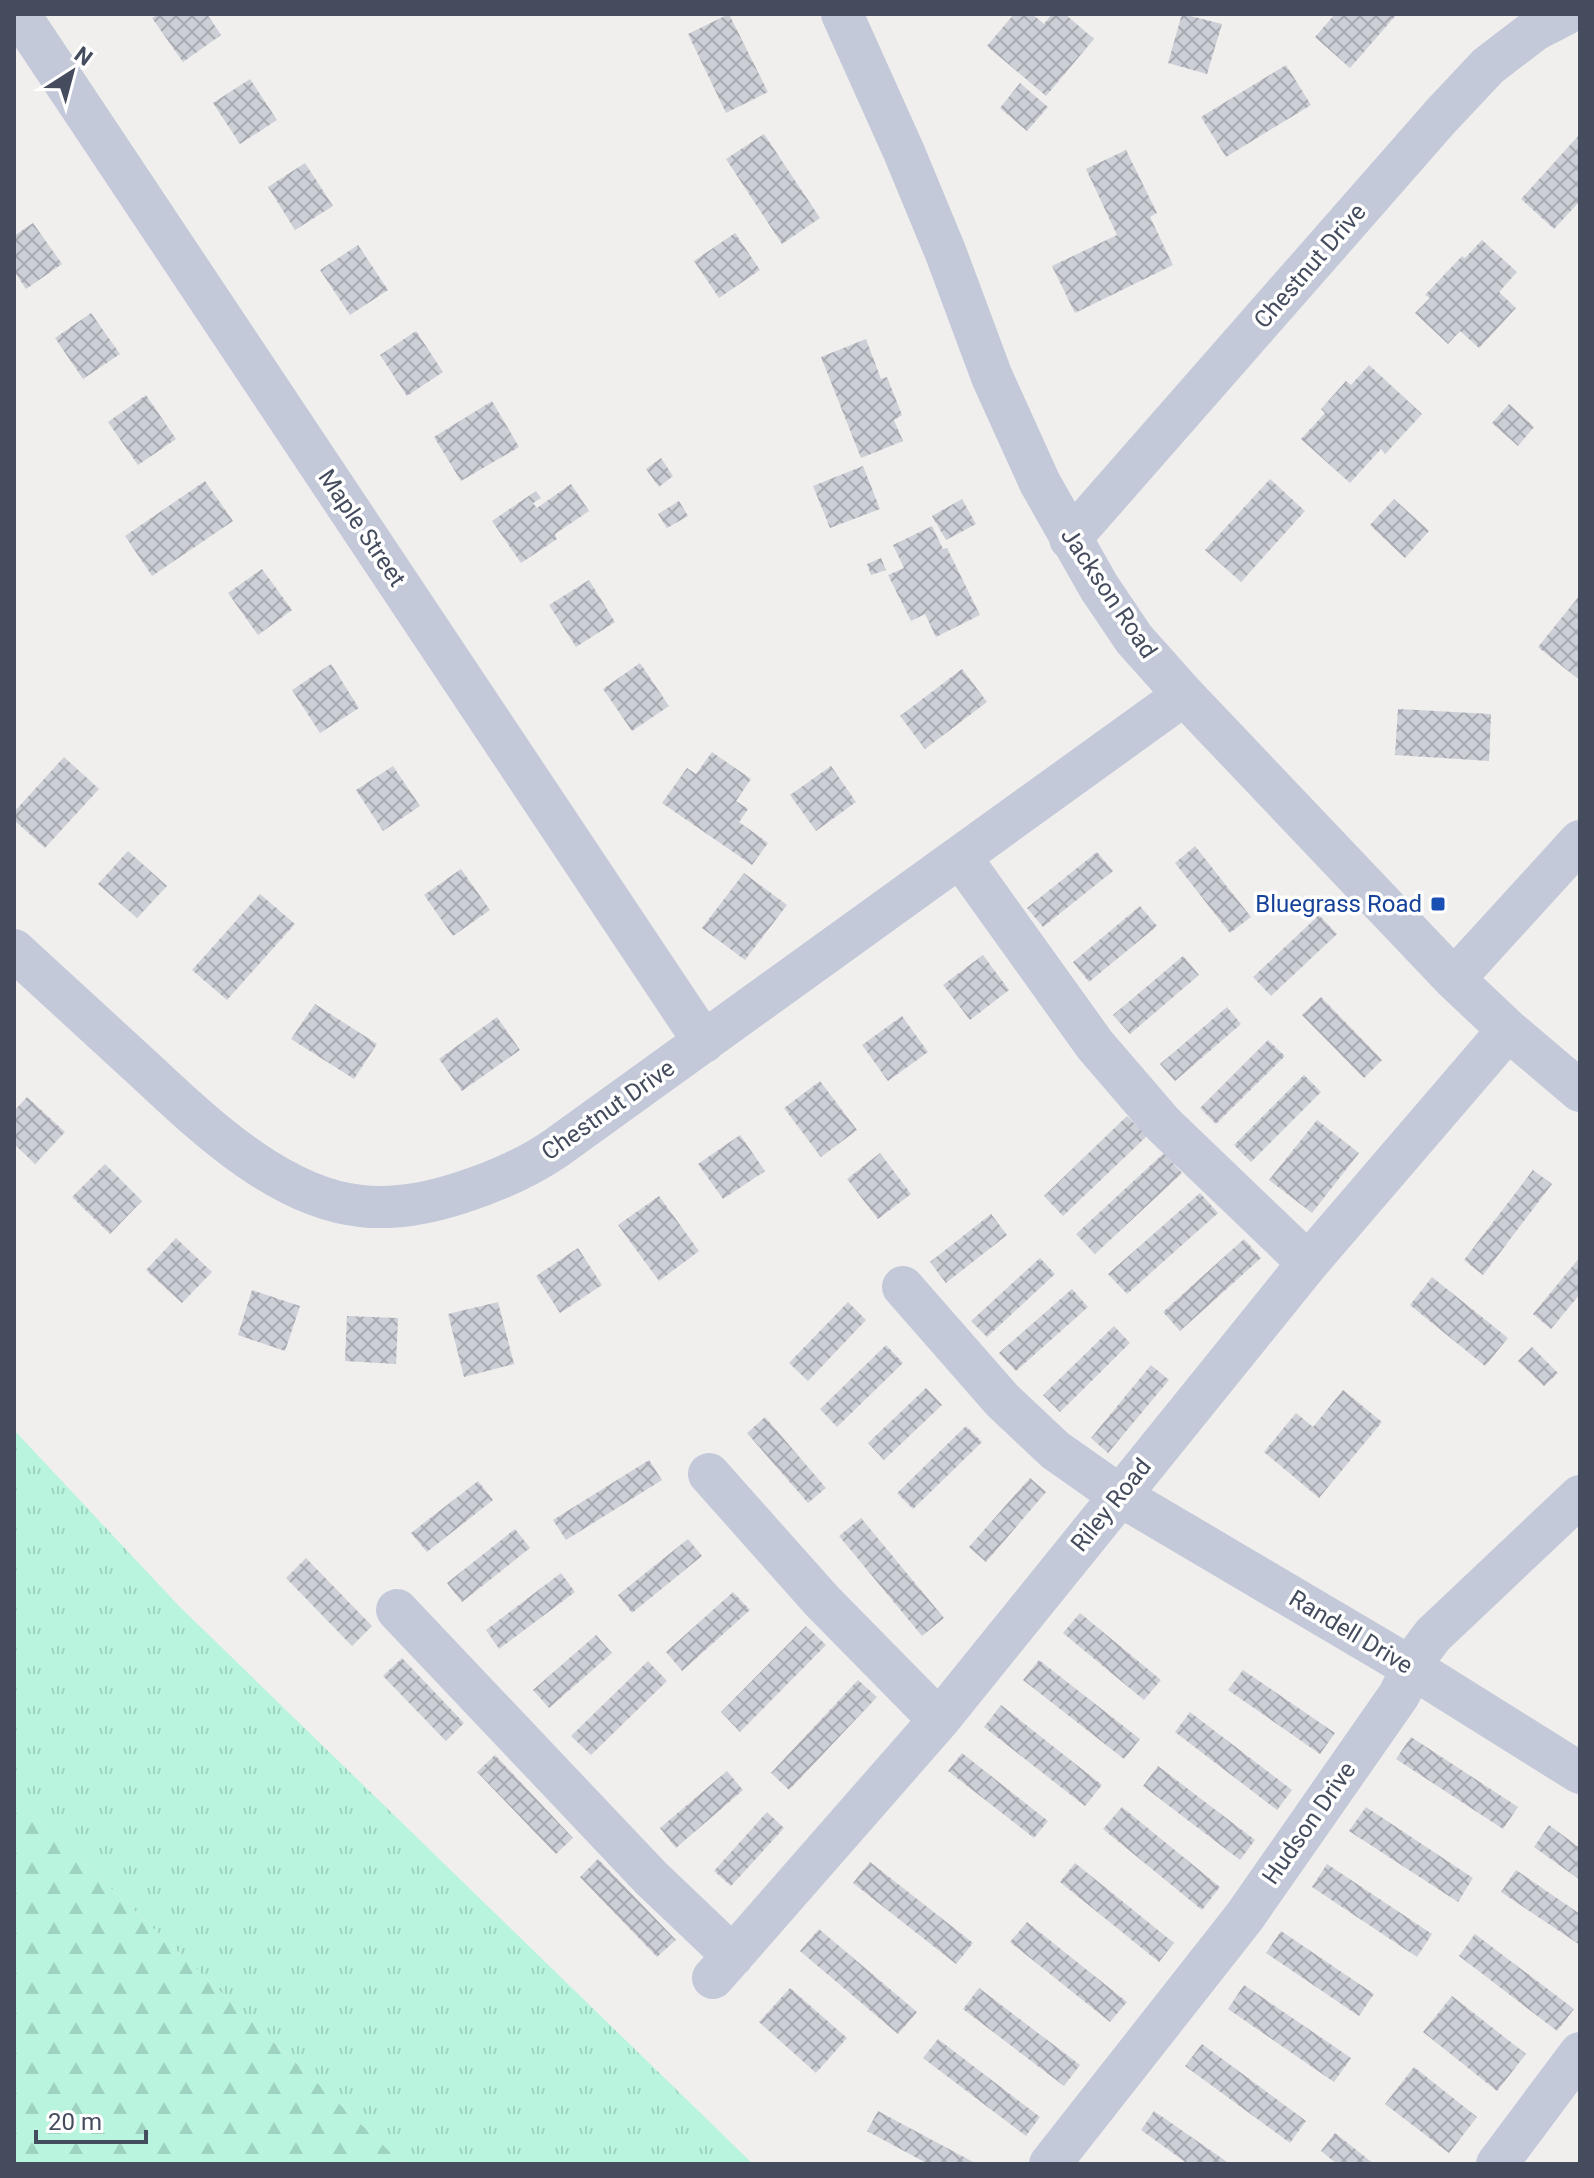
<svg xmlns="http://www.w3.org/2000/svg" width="1594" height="2178" viewBox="0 0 1594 2178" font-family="Roboto,sans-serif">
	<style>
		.grass { fill: url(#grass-tufts) }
		.forest { fill: url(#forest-firs) }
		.building { fill: url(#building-cross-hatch) }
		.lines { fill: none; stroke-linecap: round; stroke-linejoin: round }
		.minor { stroke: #c3c9d8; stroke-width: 42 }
		.transit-dot { fill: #1a4fb4; stroke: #fff; stroke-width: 3 }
		.labels { text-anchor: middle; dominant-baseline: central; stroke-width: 7; stroke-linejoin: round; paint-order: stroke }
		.street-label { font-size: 24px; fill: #444c5e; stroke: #fff }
		.transit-label { font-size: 24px; fill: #164399; stroke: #fff; text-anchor: end }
	</style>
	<defs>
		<pattern id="grass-tufts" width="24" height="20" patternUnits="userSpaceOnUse" patternTransform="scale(2)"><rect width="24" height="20" fill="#b8f4de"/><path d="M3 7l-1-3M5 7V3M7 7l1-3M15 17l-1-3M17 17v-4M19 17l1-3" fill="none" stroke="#9fd3c1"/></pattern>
		<pattern id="forest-firs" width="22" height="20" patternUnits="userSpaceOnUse" patternTransform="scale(2)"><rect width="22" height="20" fill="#b8f4de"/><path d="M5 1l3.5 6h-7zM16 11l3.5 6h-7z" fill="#9fd3c1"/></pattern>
		<pattern id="building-cross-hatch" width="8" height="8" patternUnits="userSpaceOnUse" patternTransform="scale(2)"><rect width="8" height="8" fill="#cdcfd7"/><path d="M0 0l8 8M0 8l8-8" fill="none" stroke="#a8aab2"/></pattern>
	</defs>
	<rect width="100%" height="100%" fill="#f1efee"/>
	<!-- grass -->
	<path class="grass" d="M14 1430 179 1606 753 2164H403L14 1797Z"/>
	<!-- forest -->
	<path class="forest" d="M14 1797 403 2164H14Z"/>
	<!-- building -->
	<path class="building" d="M158 14H207L221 35 183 62 152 18Z
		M729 14 768 92 726 113 688 34Z
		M1014 14H1032L1044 24 1052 14H1065L1094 39 1046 96 987 46Z
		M1182 14 1222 24 1207 74 1168 63Z
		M1335 14H1397L1350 68 1315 37Z
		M1286 65 1311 105 1226 157 1201 117Z
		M250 79 277 120 240 144 213 103Z
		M1020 83 1048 107 1027 131 1000 108Z
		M764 134 820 218 782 244 726 159Z
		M1580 134V201L1554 229 1521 199Z
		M1126 150 1157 213 1150 217 1173 265 1075 313 1052 266 1117 235 1086 169Z
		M305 163 333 206 295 230 268 187Z
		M33 223 62 264 26 289 14 271V236Z
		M735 233 760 270 719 298 694 261Z
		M1482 240 1517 272 1499 292 1516 308 1479 348 1460 331 1448 344 1415 313 1430 298 1425 295 1462 256 1465 258Z
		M358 245 388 290 350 315 320 270Z
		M91 313 120 354 83 379 55 338Z
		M416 331 443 372 407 396 380 355Z
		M866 339 881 379 887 377 902 415 894 420 903 441 861 458 821 357Z
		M1369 365 1422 414 1385 454 1381 449 1350 483 1301 439 1325 413 1321 409 1346 381 1351 385Z
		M146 395 176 439 138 465 108 422Z
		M492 401 519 447 461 481 434 437Z
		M1509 404 1534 427 1518 446 1492 423Z
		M661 458 673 476 659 487 646 469Z
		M863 466 880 509 830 528 813 486Z
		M1270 479 1305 511 1241 582 1205 550Z
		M205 481 233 521 152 576 125 536Z
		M571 484 589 511 555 534 557 539 521 563 492 521 536 491 541 498 533 503 537 508Z
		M962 499 976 524 946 540 932 516Z
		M1394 499 1429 531 1405 558 1370 525Z
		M679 501 688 516 667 528 658 514Z
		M932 526 943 549 947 548 980 615 936 637 925 614 911 621 888 575 904 568 893 545Z
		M881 558 886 570 871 575 867 564Z
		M262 569 292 610 258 635 228 593Z
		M589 580 615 622 576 647 549 605Z
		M1580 595V674L1577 678 1538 647Z
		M640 663 669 706 632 731 603 689Z
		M331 664 359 708 320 733 292 690Z
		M962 669 987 702 925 749 900 716Z
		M1398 709 1491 714 1489 761 1395 755Z
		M712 752 751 779 736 801 748 809 739 822 768 843 752 865 662 803 687 768 696 774Z
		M64 757 99 789 45 848 14 820V812Z
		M393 766 420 806 383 831 356 790Z
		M831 766 856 802 816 831 790 795Z
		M1195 846 1251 917 1230 933 1175 863Z
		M128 851 167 886 137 918 98 884Z
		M1097 852 1113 871 1043 927 1027 908Z
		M461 869 490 910 453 936 424 895Z
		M744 873 787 905 745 960 702 928Z
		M260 894 295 924 227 1000 192 970Z
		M1140 906 1157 926 1089 982 1073 962Z
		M1319 915 1337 934 1271 996 1253 977Z
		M983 955 1009 990 970 1020 943 985Z
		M1183 956 1199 975 1130 1034 1113 1015Z
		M1321 997 1382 1060 1364 1078 1302 1015Z
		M315 1004 377 1044 354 1079 291 1039Z
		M1227 1007 1241 1024 1175 1081 1160 1064Z
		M902 1016 928 1052 888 1081 862 1045Z
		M497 1017 520 1050 462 1091 439 1059Z
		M1268 1040 1285 1056 1216 1124 1200 1108Z
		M1304 1075 1321 1092 1251 1162 1234 1145Z
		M820 1081 857 1130 821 1157 784 1108Z
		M27 1097 65 1132 35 1164 14 1144V1111Z
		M1127 1116 1147 1136 1063 1216 1044 1196Z
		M1317 1120 1359 1153 1312 1213 1269 1180Z
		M740 1135 765 1171 723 1199 698 1164Z
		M880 1153 911 1194 878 1219 847 1179Z
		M1164 1153 1182 1173 1095 1254 1076 1234Z
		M105 1164 142 1201 110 1234 72 1197Z
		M1533 1170 1552 1184 1483 1275 1464 1260Z
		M1200 1193 1218 1213 1127 1294 1108 1274Z
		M659 1196 699 1251 659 1281 618 1225Z
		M991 1214 1007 1235 946 1283 930 1262Z
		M176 1238 212 1272 182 1303 146 1270Z
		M1244 1239 1261 1258 1180 1331 1163 1312Z
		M578 1248 602 1285 560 1313 536 1276Z
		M1580 1257V1294L1551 1329 1533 1314Z
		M1040 1258 1055 1274 987 1337 971 1321Z
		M1432 1277 1508 1338 1485 1366 1410 1305Z
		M1072 1289 1088 1307 1016 1371 999 1353Z
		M252 1290 300 1306 285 1351 238 1335Z
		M498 1302 514 1364 464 1377 448 1314Z
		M848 1302 866 1320 808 1381 789 1363Z
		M347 1316 398 1318 396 1364 345 1361Z
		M1114 1326 1130 1343 1060 1412 1043 1395Z
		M886 1345 903 1363 837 1427 820 1409Z
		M1532 1347 1558 1373 1544 1386 1518 1361Z
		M1151 1365 1169 1380 1108 1453 1091 1438Z
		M926 1388 942 1405 884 1460 868 1443Z
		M1343 1390 1382 1422 1319 1498 1264 1452 1296 1413 1313 1427Z
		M765 1417 826 1488 808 1503 747 1433Z
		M966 1426 982 1442 913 1509 897 1493Z
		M649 1460 662 1480 566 1540 553 1520Z
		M1030 1478 1046 1492 986 1562 969 1547Z
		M478 1481 493 1500 427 1552 411 1533Z
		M861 1518 944 1618 922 1636 839 1536Z
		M515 1529 530 1548 462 1602 447 1583Z
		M688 1539 702 1556 632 1613 618 1595Z
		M306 1558 372 1626 352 1646 286 1578Z
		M561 1573 575 1592 499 1649 486 1630Z
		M733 1592 750 1610 682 1671 666 1652Z
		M1080 1613 1161 1680 1144 1700 1063 1633Z
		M806 1626 826 1645 740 1732 721 1712Z
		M596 1635 612 1653 549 1708 533 1690Z
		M402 1658 464 1723 446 1741 383 1676Z
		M1039 1660 1140 1739 1124 1759 1023 1680Z
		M648 1661 667 1681 591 1755 571 1736Z
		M1243 1670 1335 1733 1320 1754 1228 1690Z
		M858 1680 877 1697 789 1790 771 1773Z
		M1001 1705 1102 1785 1085 1806 984 1727Z
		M1190 1712 1292 1790 1277 1810 1175 1732Z
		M1411 1737 1518 1807 1503 1829 1396 1759Z
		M962 1753 1048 1821 1034 1838 948 1771Z
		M495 1755 573 1838 556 1854 477 1772Z
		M1158 1766 1255 1840 1240 1860 1143 1786Z
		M727 1771 743 1790 676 1848 660 1828Z
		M1122 1807 1220 1887 1202 1910 1103 1829Z
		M1366 1807 1473 1878 1458 1902 1349 1831Z
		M767 1812 784 1828 731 1886 714 1871Z
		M1549 1825 1580 1848V1880L1534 1847Z
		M598 1859 676 1940 657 1957 580 1877Z
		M870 1862 973 1943 956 1964 853 1883Z
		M1075 1863 1174 1943 1159 1962 1060 1882Z
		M1327 1864 1432 1934 1417 1957 1312 1887Z
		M1516 1870 1580 1914V1945L1501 1892Z
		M1027 1922 1127 2002 1110 2022 1010 1942Z
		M819 1929 917 2012 898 2034 800 1951Z
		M1281 1931 1374 1994 1359 2016 1266 1953Z
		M1475 1934 1574 2009 1557 2031 1459 1956Z
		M1244 1985 1351 2058 1334 2082 1228 2009Z
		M790 1988 847 2038 816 2073 759 2022Z
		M979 1988 1080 2065 1064 2086 963 2009Z
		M1452 1996 1526 2054 1497 2091 1423 2032Z
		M938 2039 1040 2117 1026 2136 923 2058Z
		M1202 2044 1306 2121 1290 2143 1185 2066Z
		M1414 2067 1477 2117 1449 2153 1385 2104Z
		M878 2111 977 2164H928L867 2131Z
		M1154 2111 1230 2164H1188L1141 2130Z
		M1335 2133 1374 2164H1337L1321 2151Z"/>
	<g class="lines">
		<!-- minor -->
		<path class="minor" d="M19 14 704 1042
			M842 14 904 152 945 251 992 377 1040 483 1099 587 1134 639 1184 695 1454 979 1508 1030 1580 1091
			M1070 539 1441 116 1488 66 1535 30 1566 14
			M961 858 1095 1045 1163 1124 1308 1263
			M14 950C59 991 103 1032 148 1073 205 1126 280 1198 361 1206 396 1210 430 1203 463 1192 497 1181 527 1168 556 1148L1184 695
			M1454 979 1580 841
			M903 1287 1002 1400 1055 1450 1119 1495 1412 1668 1580 1773
			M709 1474 822 1601 939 1720
			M397 1610 651 1878 733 1956
			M713 1978 939 1720 1308 1263 1508 1030
			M1050 2164 1245 1916 1399 1695 1421 1651 1433 1635 1580 1496
			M1497 2164 1580 2053"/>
	</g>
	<!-- markers -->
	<rect class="transit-dot" x="1430" y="896" width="16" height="16" rx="4"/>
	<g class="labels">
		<!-- street labels -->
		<g class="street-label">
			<text transform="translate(1310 266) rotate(-49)">Chestnut Drive</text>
			<text transform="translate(362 528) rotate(56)">Maple Street</text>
			<text transform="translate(1109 593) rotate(56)">Jackson Road</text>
			<text transform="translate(608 1110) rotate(-35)">Chestnut Drive</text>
			<text transform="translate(1111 1505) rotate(-51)">Riley Road</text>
			<text transform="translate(1351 1632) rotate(31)">Randell Drive</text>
			<text transform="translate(1309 1823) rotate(-55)">Hudson Drive</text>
		</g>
		<!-- transit labels -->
		<g class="transit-label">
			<text x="1422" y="904">Bluegrass Road</text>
		</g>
	</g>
	<!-- border -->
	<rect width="1594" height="2178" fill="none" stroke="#444c5e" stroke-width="32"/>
	<!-- north arrow -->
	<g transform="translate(72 72) rotate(36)" stroke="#ffffff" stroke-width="6" paint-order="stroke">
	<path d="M0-6L14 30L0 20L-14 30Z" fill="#444c5e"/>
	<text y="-12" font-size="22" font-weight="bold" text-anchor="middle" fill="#444c5e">N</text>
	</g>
	<!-- scale -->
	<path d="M36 2130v12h110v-12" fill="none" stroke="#444c5e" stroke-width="4"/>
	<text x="48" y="2130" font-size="24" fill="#444c5e" stroke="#ffffff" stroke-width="6" paint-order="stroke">20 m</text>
</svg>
